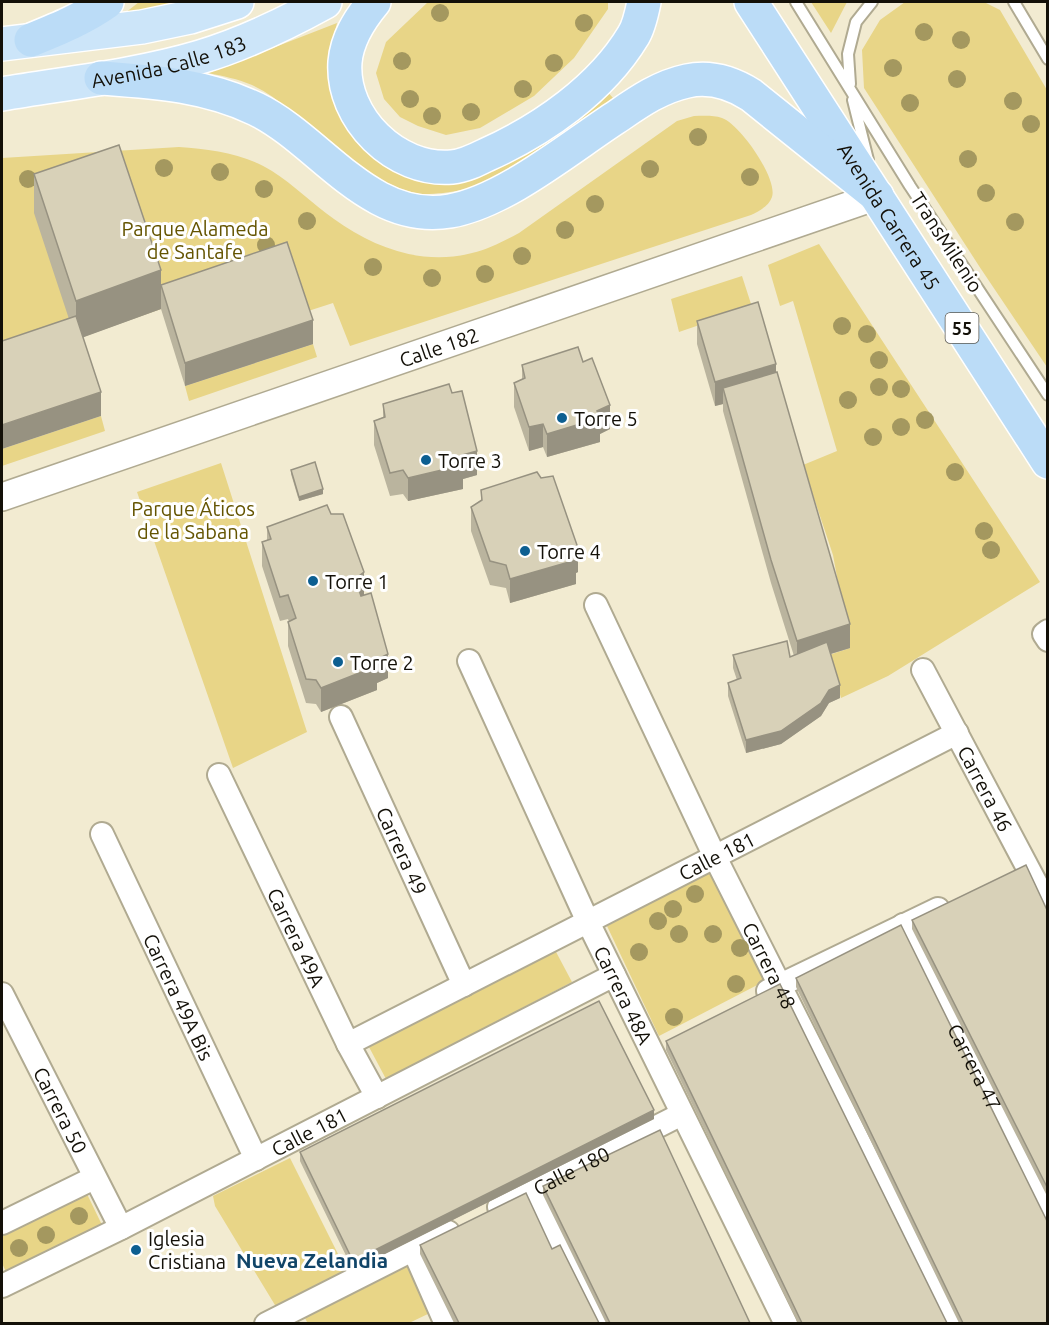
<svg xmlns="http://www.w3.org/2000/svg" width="1049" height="1325" viewBox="0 0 1049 1325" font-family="Ubuntu,sans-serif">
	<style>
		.green { fill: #e8d587 }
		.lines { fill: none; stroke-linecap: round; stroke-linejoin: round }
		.service-casing { stroke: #b0aa91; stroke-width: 14 }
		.minor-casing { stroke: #b0aa91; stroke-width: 26 }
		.tertiary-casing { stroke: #b0aa91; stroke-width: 30 }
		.primary-casing { stroke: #fff; stroke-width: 36 }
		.trunk-casing { stroke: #fff; stroke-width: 36 }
		.service { stroke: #fff; stroke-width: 10 }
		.minor { stroke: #fff; stroke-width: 22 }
		.tertiary { stroke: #fff; stroke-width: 27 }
		.primary { stroke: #cce5f9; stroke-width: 33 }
		.trunk { stroke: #bbdcf7; stroke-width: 33 }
		.tree { fill: #a4985f }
		.wall { fill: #bab49e }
		.shaded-wall { fill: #979281 }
		.building { fill: #d8d1b8; stroke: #979281; stroke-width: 1.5 }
		.poi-dot { fill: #0d5f91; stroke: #fff; stroke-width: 2 }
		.labels { text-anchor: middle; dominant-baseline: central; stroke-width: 6; stroke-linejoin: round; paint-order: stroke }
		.shield { fill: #fff; stroke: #5a5852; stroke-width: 1.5 }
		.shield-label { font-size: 18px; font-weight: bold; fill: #131008 }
		.street-label { font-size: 20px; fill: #131008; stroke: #fff }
		.park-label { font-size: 20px; fill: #645401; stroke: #fff }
		.poi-label { font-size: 20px; fill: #131008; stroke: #fff; text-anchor: start }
		.neighbourhood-label { font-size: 21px; font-weight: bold; fill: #114568; stroke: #fff }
	</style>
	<rect width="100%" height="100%" fill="#f2ebd1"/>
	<!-- green -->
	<path class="green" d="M139 2H185L115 21Z
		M428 2H608V9L574 58 534 96 480 128 446 135 418 126 400 117 384 99 376 73 386 42Z
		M811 2H847L831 33Z
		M905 2H984L1000 10 1047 90V367L981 269 864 88 862 50 880 20Z
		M337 23 328 59 332 90 413 175 605 89 613 98C562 136 508 186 443 193 436 193 427 195 420 194 384 188 350 160 322 138 299 120 279 97 252 85 238 79 223 76 208 73Z
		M694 116C703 116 713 115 722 118 740 124 778 179 772 197 769 206 759 211 751 215L350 346 333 303 302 313 161 309 2 364V158L179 147C211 149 245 154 272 171 294 185 313 204 334 219 374 248 423 266 472 253 489 249 504 241 519 233L677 121Z
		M819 244 1040 582 888 676 841 698 829 655 850 648 833 555 803 465 837 451 793 301 780 306 768 265Z
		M742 276 752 307 679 332 671 299Z
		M313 344 317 357 189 401 185 386Z
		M101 416 105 431 2 466V449Z
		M221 463 307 732 233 768 137 492Z
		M713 869 769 979 659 1036 607 926Z
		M555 950 572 982 386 1079 369 1047Z
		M290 1158 348 1274 278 1310 215 1206 213 1196Z
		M87 1194 102 1225 6 1272 2 1263V1236Z
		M404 1260 430 1313 409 1323 308 1324 302 1312Z"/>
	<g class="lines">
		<defs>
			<path id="service" d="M796 2 910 186 1048 395
				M1014 2 1048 59
				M850 84 848 54 856 22 872 2
				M853 100 868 160"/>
			<g id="minor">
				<path id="s1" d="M596 605 715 857 951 1324"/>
				<path d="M1048 631 1044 634 1048 640"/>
				<path id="s2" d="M469 661 588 922 786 1324"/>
				<path id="s3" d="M923 670 1048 906"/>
				<path id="s4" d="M341 717 464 985"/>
				<path id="s5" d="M219 775 348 1044 377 1097"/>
				<path id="s6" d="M102 834 256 1159"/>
				<path id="s7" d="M903 925 1048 1210"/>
				<path d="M768 991 938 909"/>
				<path id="s8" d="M2 994 121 1228"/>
				<path id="s9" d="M348 1044 957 733"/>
				<path d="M534 1189 599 1324"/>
				<path id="s10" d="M499 1207 682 1114"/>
				<path d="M2 1223 94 1178"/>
				<path d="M413 1249 446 1324"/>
				<path id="s11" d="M2 1286 121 1228 614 975"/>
				<path d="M266 1324 448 1232"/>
			</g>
			<g id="tertiary">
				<path id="s12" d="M2 497 877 196"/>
			</g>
			<g id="primary">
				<path d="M2 44 142 27 190 17 237 2"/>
				<path id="s13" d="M2 94C67 83 136 76 200 57 244 44 285 24 325 2"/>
			</g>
			<g id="trunk">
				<path d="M374 2C359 20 347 39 345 62 341 118 396 172 452 167 464 166 476 160 486 155 542 130 601 89 633 36 639 27 642 12 644 2"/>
				<path id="s14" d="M751 2 1048 462"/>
				<path d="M31 40C58 29 83 19 107 2"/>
				<path d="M101 78C156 82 205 85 256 109 320 140 369 225 450 211 504 202 569 148 615 118 637 103 659 87 687 81 710 76 732 83 751 95L877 196"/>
			</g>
		</defs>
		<!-- service casing -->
		<use href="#service" class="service-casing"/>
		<!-- minor casing -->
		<use href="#minor" class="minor-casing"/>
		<!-- tertiary casing -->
		<use href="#tertiary" class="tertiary-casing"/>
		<!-- primary casing -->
		<use href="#primary" class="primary-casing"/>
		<!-- trunk casing -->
		<use href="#trunk" class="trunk-casing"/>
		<!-- service -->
		<use href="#service" class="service"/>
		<!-- minor -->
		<use href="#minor" class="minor"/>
		<!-- tertiary -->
		<use href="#tertiary" class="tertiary"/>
		<!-- primary -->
		<use href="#primary" class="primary"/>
		<!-- trunk -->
		<use href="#trunk" class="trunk"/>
	</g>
	<!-- trees -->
	<g class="tree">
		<circle cx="440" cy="13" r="9"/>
		<circle cx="584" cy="23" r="9"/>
		<circle cx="924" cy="32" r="9"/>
		<circle cx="961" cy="40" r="9"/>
		<circle cx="402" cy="61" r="9"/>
		<circle cx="554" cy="63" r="9"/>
		<circle cx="893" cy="68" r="9"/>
		<circle cx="957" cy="79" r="9"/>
		<circle cx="523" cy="89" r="9"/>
		<circle cx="410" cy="99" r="9"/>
		<circle cx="1013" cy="101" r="9"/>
		<circle cx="910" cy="103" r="9"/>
		<circle cx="471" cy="112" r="9"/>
		<circle cx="432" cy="116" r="9"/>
		<circle cx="1031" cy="124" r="9"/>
		<circle cx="698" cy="137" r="9"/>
		<circle cx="968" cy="159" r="9"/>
		<circle cx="164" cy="168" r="9"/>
		<circle cx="650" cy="169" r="9"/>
		<circle cx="220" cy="172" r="9"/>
		<circle cx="750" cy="177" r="9"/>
		<circle cx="28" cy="179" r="9"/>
		<circle cx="264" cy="189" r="9"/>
		<circle cx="986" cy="193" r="9"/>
		<circle cx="595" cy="204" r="9"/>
		<circle cx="307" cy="221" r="9"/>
		<circle cx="1015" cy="222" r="9"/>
		<circle cx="565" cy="230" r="9"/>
		<circle cx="266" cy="245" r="9"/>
		<circle cx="522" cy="256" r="9"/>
		<circle cx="373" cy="267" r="9"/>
		<circle cx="485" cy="274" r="9"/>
		<circle cx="432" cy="278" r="9"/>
		<circle cx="842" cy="326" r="9"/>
		<circle cx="867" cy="334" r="9"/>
		<circle cx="879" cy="360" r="9"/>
		<circle cx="879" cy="387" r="9"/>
		<circle cx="901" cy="389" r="9"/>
		<circle cx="848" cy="400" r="9"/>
		<circle cx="925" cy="420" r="9"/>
		<circle cx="901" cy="427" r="9"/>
		<circle cx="873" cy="437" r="9"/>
		<circle cx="955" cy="472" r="9"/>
		<circle cx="984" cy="531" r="9"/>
		<circle cx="991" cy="550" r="9"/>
		<circle cx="695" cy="894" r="9"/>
		<circle cx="673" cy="909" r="9"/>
		<circle cx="658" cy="921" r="9"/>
		<circle cx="679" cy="934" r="9"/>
		<circle cx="713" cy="934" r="9"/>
		<circle cx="740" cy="948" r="9"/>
		<circle cx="639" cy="952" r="9"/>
		<circle cx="736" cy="984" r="9"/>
		<circle cx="674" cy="1017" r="9"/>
		<circle cx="79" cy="1216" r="9"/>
		<circle cx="46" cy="1235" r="9"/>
		<circle cx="19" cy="1248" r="9"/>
	</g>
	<!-- wall -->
	<path class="wall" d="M34 174 161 285 313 344 185 386 161 309 83 337 101 416 34 213Z
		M697 321 776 372 850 648 831 654 840 698 829 703 821 716 781 744 746 753 728 696V683L737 680 733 668V655L790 657 794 656 771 583 723 411V404L715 406 697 344Z
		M583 362 610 429 600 434V442L547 457 543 447 529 451 514 407V383L522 379V365Z
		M383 404 477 475 463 479V489L408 501 403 494 390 496 374 445V421L383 417Z
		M291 470 323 494 299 501 291 474Z
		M481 490 578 572 576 573V584L510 603 506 588 490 585 471 531V507L481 500Z
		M267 527 364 595 388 678 377 683V690L321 712 316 704 306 703 288 646V622H289L288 619 280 621 262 566V542L267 540Z
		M1047 910V1196L912 929V920Z
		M796 978 1047 1323H959L796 987Z
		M666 1041 947 1323H798L666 1050Z
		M654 1119 353 1270 300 1161V1152Z
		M543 1186 750 1323H606L543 1195Z
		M420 1245 552 1249 599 1323H454L420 1254Z"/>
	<!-- shaded-wall -->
	<path class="shaded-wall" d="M161 270V309L76 340V301Z
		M313 320V344L185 386V363Z
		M776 364V388H723V404L715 406V382Z
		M101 392V416L2 449V425Z
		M610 405V429L600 434V442L547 457V434Z
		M543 424V447L529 451V427Z
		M477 451V475L463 479V489L408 501V478L462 455Z
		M323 489V494L299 501V497Z
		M578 548V572L576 573V584L510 603V579L572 550Z
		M364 572V596L355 603V579Z
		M850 624V648L797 664V641Z
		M388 654V678L377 683V690L321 712V688Z
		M840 685V698L829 703 821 716 781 744 746 753V740L829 690Z
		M654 1110V1119L353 1270V1261Z"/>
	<!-- building -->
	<path class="building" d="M119 145 161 270 76 301 34 174Z
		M287 242 313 320 185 363 161 285Z
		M758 302 776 364 715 382 697 321Z
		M76 316 101 392 2 425V341Z
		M578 347 583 362 592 358 610 405 597 411 600 418 547 434 543 424 529 427 514 383 525 378 522 365Z
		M777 372 850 624 797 641 771 560 723 388Z
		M449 384 452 393 462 391 477 451 462 455 463 465 408 478 403 470 390 473 374 421 385 417 383 404Z
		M315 462 323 489 299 497 291 470Z
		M537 472 541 478 553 476 578 548 572 550 576 560 510 579 506 565 490 561 471 507 482 500 481 490Z
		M327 505 331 514H343L364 572 355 579 361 596 371 593 388 654 376 660 377 666 321 688 316 680 306 679 288 622 296 618 288 595 280 597 262 542 271 539 267 527Z
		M787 641 790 657 827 642 840 685 829 690 821 703 781 731 746 740 728 683 741 678 733 655Z
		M1026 865 1047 910V1187L912 920Z
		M901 925 1047 1221V1323H963L796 978Z
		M780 984 947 1323H802L666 1041Z
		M599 1001 654 1110 353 1261 300 1152Z
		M660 1130 750 1323H610L543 1186Z
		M526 1193 552 1249 560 1245 599 1323H459L420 1245Z"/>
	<!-- markers -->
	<g class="poi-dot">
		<circle cx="562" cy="418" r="6"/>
		<circle cx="426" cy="460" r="6"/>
		<circle cx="525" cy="551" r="6"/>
		<circle cx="313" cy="581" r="6"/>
		<circle cx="338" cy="662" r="6"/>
		<circle cx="136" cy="1250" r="6"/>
	</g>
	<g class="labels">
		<!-- shield labels -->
		<rect class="shield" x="945.5" y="313" width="33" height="30" rx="4.5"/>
		<g class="shield-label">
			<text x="962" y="328">55</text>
		</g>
		<!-- street labels -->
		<g class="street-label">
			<text stroke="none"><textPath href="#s13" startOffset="170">Avenida Calle 183</textPath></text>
			<text stroke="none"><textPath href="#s14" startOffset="255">Avenida Carrera 45</textPath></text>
			<text transform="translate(947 242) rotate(57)">TransMilenio</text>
			<text stroke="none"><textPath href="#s12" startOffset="462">Calle 182</textPath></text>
			<text stroke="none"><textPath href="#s3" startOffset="134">Carrera 46</textPath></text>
			<text stroke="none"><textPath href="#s4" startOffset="147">Carrera 49</textPath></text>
			<text stroke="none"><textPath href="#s9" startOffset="414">Calle 181</textPath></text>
			<text stroke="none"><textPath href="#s5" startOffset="180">Carrera 49A</textPath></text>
			<text stroke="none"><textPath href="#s1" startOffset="400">Carrera 48</textPath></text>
			<text stroke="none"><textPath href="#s2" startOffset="368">Carrera 48A</textPath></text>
			<text stroke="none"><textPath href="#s6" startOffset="180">Carrera 49A Bis</textPath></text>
			<text stroke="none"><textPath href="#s7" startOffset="159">Carrera 47</textPath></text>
			<text stroke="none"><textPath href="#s8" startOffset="130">Carrera 50</textPath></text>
			<text stroke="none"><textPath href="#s11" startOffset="344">Calle 181</textPath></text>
			<text stroke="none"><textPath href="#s10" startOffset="81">Calle 180</textPath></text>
		</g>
		<!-- park labels -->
		<g class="park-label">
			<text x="195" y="228">Parque Alameda<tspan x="195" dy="23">de Santafe</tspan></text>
			<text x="193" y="508">Parque Áticos<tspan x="193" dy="23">de la Sabana</tspan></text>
		</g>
		<!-- poi labels -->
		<g class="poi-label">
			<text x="574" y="418">Torre 5</text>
			<text x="438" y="460">Torre 3</text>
			<text x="537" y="551">Torre 4</text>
			<text x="325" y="581">Torre 1</text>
			<text x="350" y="662">Torre 2</text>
			<text x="148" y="1238">Iglesia<tspan x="148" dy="23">Cristiana</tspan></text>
		</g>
		<!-- neighbourhood labels -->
		<g class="neighbourhood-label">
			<text x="312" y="1260">Nueva Zelandia</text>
		</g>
	</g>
	<!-- border -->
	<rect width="1049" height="1325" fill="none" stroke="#131008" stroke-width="6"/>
</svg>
